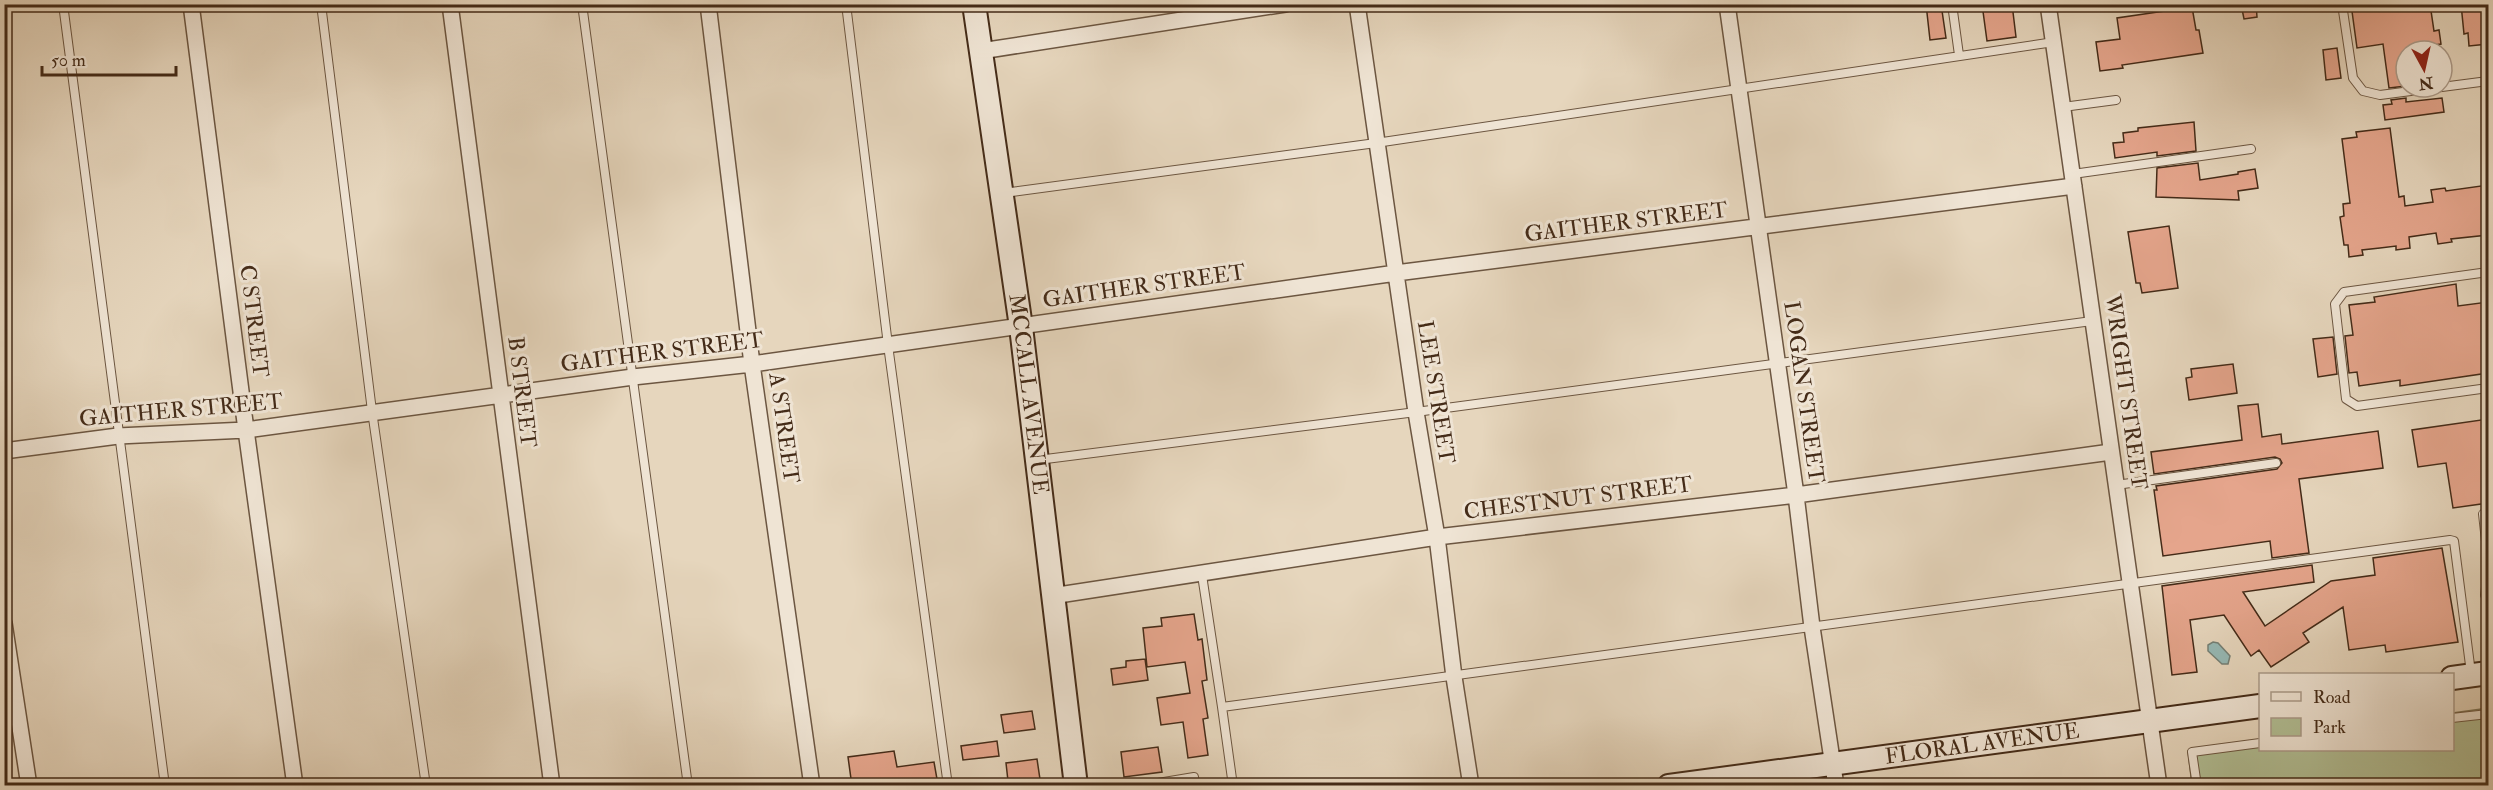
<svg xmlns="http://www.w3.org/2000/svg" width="2493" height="790" viewBox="0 0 2493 790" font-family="'IM FELL Double Pica',serif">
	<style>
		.green { fill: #b1be94; stroke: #7a7456; stroke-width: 1.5 }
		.water { fill: #96b9b5; stroke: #758076; stroke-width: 1.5 }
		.building { fill: #e5a58c; stroke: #442b18; stroke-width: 1.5 }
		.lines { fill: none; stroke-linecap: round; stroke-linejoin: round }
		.lane-casing { stroke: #6c5641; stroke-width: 10 }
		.street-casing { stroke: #6c5641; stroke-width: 18 }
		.secondary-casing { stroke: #442b18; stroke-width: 26 }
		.lane { stroke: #efe4d4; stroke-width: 8 }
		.street { stroke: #efe4d4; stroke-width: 15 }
		.secondary { stroke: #efe4d4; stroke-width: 22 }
		.labels { text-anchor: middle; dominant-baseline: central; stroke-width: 6; stroke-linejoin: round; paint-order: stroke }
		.street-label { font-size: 22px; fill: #442b18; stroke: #efe4d4 }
	</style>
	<rect width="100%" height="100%" fill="#e6d6bd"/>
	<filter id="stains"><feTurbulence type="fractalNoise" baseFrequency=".00333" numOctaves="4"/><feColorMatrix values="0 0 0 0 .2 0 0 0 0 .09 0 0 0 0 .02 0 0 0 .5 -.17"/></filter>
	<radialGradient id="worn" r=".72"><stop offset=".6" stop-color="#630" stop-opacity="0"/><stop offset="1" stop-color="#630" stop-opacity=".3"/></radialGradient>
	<!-- green -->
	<path class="green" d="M2488 708V785H2192L2188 751 2260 741V750H2452L2453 713Z"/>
	<!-- water -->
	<path class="water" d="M2213 642 2218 643 2230 656 2228 664H2222L2208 651V645Z"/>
	<!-- building -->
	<path class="building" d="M1926 4H1941L1946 38 1930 40Z
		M1982 4H2012L2016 37 1987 41Z
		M2241 4H2256L2257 17 2244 19Z
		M2351 4H2430L2434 31 2439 30 2441 44 2428 46 2429 50 2406 51V86L2389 88 2383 44 2357 48Z
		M2461 4H2488V44L2469 46 2468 33 2464 34Z
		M2192 7 2196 30H2199L2203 53 2122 65 2123 68 2100 71 2096 42 2120 39 2117 18Z
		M2337 48 2341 78 2326 80 2323 50Z
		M2406 98V102L2442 98 2444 112 2385 120 2383 105 2392 104 2391 100Z
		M2194 122 2196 151 2157 156V152L2115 158 2113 143 2124 142 2123 133 2138 131V128Z
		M2390 128 2399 197 2404 196 2405 206 2433 202 2431 190 2445 188 2446 191 2488 185V235L2451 239 2452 242 2438 244 2436 233 2409 237 2410 248 2396 250V246L2380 248 2362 250 2363 255 2349 257 2348 245H2344L2340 217 2344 216 2343 204 2350 203 2342 139 2357 137 2356 132Z
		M2198 163 2200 180 2238 174V172L2255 169 2258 188 2238 191 2239 200 2156 197 2157 168Z
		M2169 226 2178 288 2142 293 2140 283H2136L2128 232Z
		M2456 284 2458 306 2488 302V373L2400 386V380L2359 386 2357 372 2349 373 2345 336 2353 335 2349 305 2375 302 2374 297Z
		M2333 337 2337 374 2318 377 2313 339Z
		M2233 364 2237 393 2189 400 2186 378 2192 377 2191 369Z
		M2258 404 2262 437 2281 434 2282 444 2378 431 2383 468 2299 479 2309 553 2272 558 2270 541 2163 556 2154 490H2157L2156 486 2277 469 2282 463 2280 459 2275 457 2154 474 2151 452 2242 440 2238 406Z
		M2488 419V503L2453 508 2446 463 2418 467 2412 430Z
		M2442 548 2458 642 2386 652 2385 645 2349 650 2343 607 2303 633 2309 642 2271 667 2259 650 2251 656 2224 615 2190 620 2197 672 2172 675 2162 586 2312 565 2314 582 2243 592 2265 626 2331 581 2375 575 2373 558Z
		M1194 614 1198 640 1202 639 1207 680 1202 681 1208 718 1203 719 1208 755 1188 758 1183 722 1161 725 1157 698 1190 693 1185 662 1147 667 1143 628 1162 626 1161 618Z
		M1145 659 1148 680 1113 685 1111 669 1126 667V661Z
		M1032 711 1035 729 1004 733 1001 715Z
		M997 741 999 756 963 760 961 746Z
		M1158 747 1162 772 1124 777 1121 752Z
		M894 751 897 767 934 762 937 779 923 781V786H852L848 757Z
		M1037 759 1041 786H1020L1019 780 1008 781 1006 763Z"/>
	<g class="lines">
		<defs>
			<path id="lane" d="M63 4 165 786
				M321 4 372 411 426 786
				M582 4 688 786
				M846 4 888 345 948 786
				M1952 4 1959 55
				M2342 4 2353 78 2363 91 2380 95 2488 81
				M2063 107 2116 100
				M2073 174 2251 149
				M1004 193 1376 143 2054 42
				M2488 272 2344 292 2335 304 2346 399 2357 406 2488 388
				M1038 460 1416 412 2092 321
				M2116 485 2276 463
				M2483 514 2488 559
				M2488 572 2485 595 2488 602
				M1202 575 1222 707
				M2452 718 2488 714
				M1140 786 1194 777 1196 786
				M1233 786 1222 707 2450 540 2454 541 2471 673
				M2197 786 2192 752 2260 743"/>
			<path id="street" d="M191 4 246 430 295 786
				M450 4 552 786
				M708 4 752 364 812 786
				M1357 4 1416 412 1437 537 1454 677 1471 786
				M1727 4 1796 495 1812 627 1836 786
				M2048 4 2159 786
				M981 51 1285 4
				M4 451 118 436 246 430 633 377 752 364 1396 273 2074 186
				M1052 596 1437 537 1796 495 2111 452
				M4 623 29 786"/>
			<g id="secondary">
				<path id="s1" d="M974 4 1021 327 1076 786"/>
				<path d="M2452 678 2488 673"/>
				<path id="s2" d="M1669 786 2260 706"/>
			</g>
		</defs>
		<!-- lane casing -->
		<use href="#lane" class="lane-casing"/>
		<!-- street casing -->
		<use href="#street" class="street-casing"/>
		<!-- secondary casing -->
		<use href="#secondary" class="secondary-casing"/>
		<!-- lane -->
		<use href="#lane" class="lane"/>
		<!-- street -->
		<use href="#street" class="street"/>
		<!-- secondary -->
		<use href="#secondary" class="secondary"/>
	</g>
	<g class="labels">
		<!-- street labels -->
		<g class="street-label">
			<text transform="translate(1626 222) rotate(-7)">GAITHER STREET</text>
			<text transform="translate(1144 286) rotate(-8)">GAITHER STREET</text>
			<text transform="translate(254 321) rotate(83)">C STREET</text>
			<text transform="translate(662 352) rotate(-7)">GAITHER STREET</text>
			<text transform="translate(522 392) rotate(83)">B STREET</text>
			<text transform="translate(1436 392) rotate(81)">LEE STREET</text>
			<text transform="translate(1804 392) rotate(82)">LOGAN STREET</text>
			<text transform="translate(2126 392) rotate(82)">WRIGHT STREET</text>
			<text stroke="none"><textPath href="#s1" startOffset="394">MCCALL AVENUE</textPath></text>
			<text transform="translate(181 410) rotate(-5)">GAITHER STREET</text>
			<text transform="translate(784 428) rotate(82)">A STREET</text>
			<text transform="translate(1578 498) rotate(-7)">CHESTNUT STREET</text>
			<text stroke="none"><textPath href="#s2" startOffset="316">FLORAL AVENUE</textPath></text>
		</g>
	</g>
	<!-- margin -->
	<rect width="2493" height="790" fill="none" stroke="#e6d6bd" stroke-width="24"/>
	<rect x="6" y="6" width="2481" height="778" fill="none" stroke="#442b18" stroke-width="3"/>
	<rect x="12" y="12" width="2469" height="766" fill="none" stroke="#442b18" stroke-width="1.5"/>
	<!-- legend -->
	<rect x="2259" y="673" width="195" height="78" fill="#efe4d4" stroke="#ab9a89" stroke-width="1.5"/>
	<rect x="2271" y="692" width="30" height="9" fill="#efe4d4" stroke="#ab9a89" stroke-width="1.5"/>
	<text x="2313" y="703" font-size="18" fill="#442b18">Road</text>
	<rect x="2271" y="718" width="30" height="18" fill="#b1be94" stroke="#ab9a89" stroke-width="1.5"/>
	<text x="2313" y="733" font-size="18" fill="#442b18">Park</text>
	<!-- north arrow -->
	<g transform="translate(2424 69) rotate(172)"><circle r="28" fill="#efe4d4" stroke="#ab9a89" stroke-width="1.5"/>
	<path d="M0-4.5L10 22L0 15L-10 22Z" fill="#8f2418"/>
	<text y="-9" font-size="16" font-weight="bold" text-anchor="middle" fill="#442b18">N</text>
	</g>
	<!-- scale -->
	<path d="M42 66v9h134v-9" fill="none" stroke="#442b18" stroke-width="3"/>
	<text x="51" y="66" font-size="18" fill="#442b18" stroke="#efe4d4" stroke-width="4.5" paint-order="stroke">50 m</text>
	<rect width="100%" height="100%" filter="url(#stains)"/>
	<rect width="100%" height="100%" fill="url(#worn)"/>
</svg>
